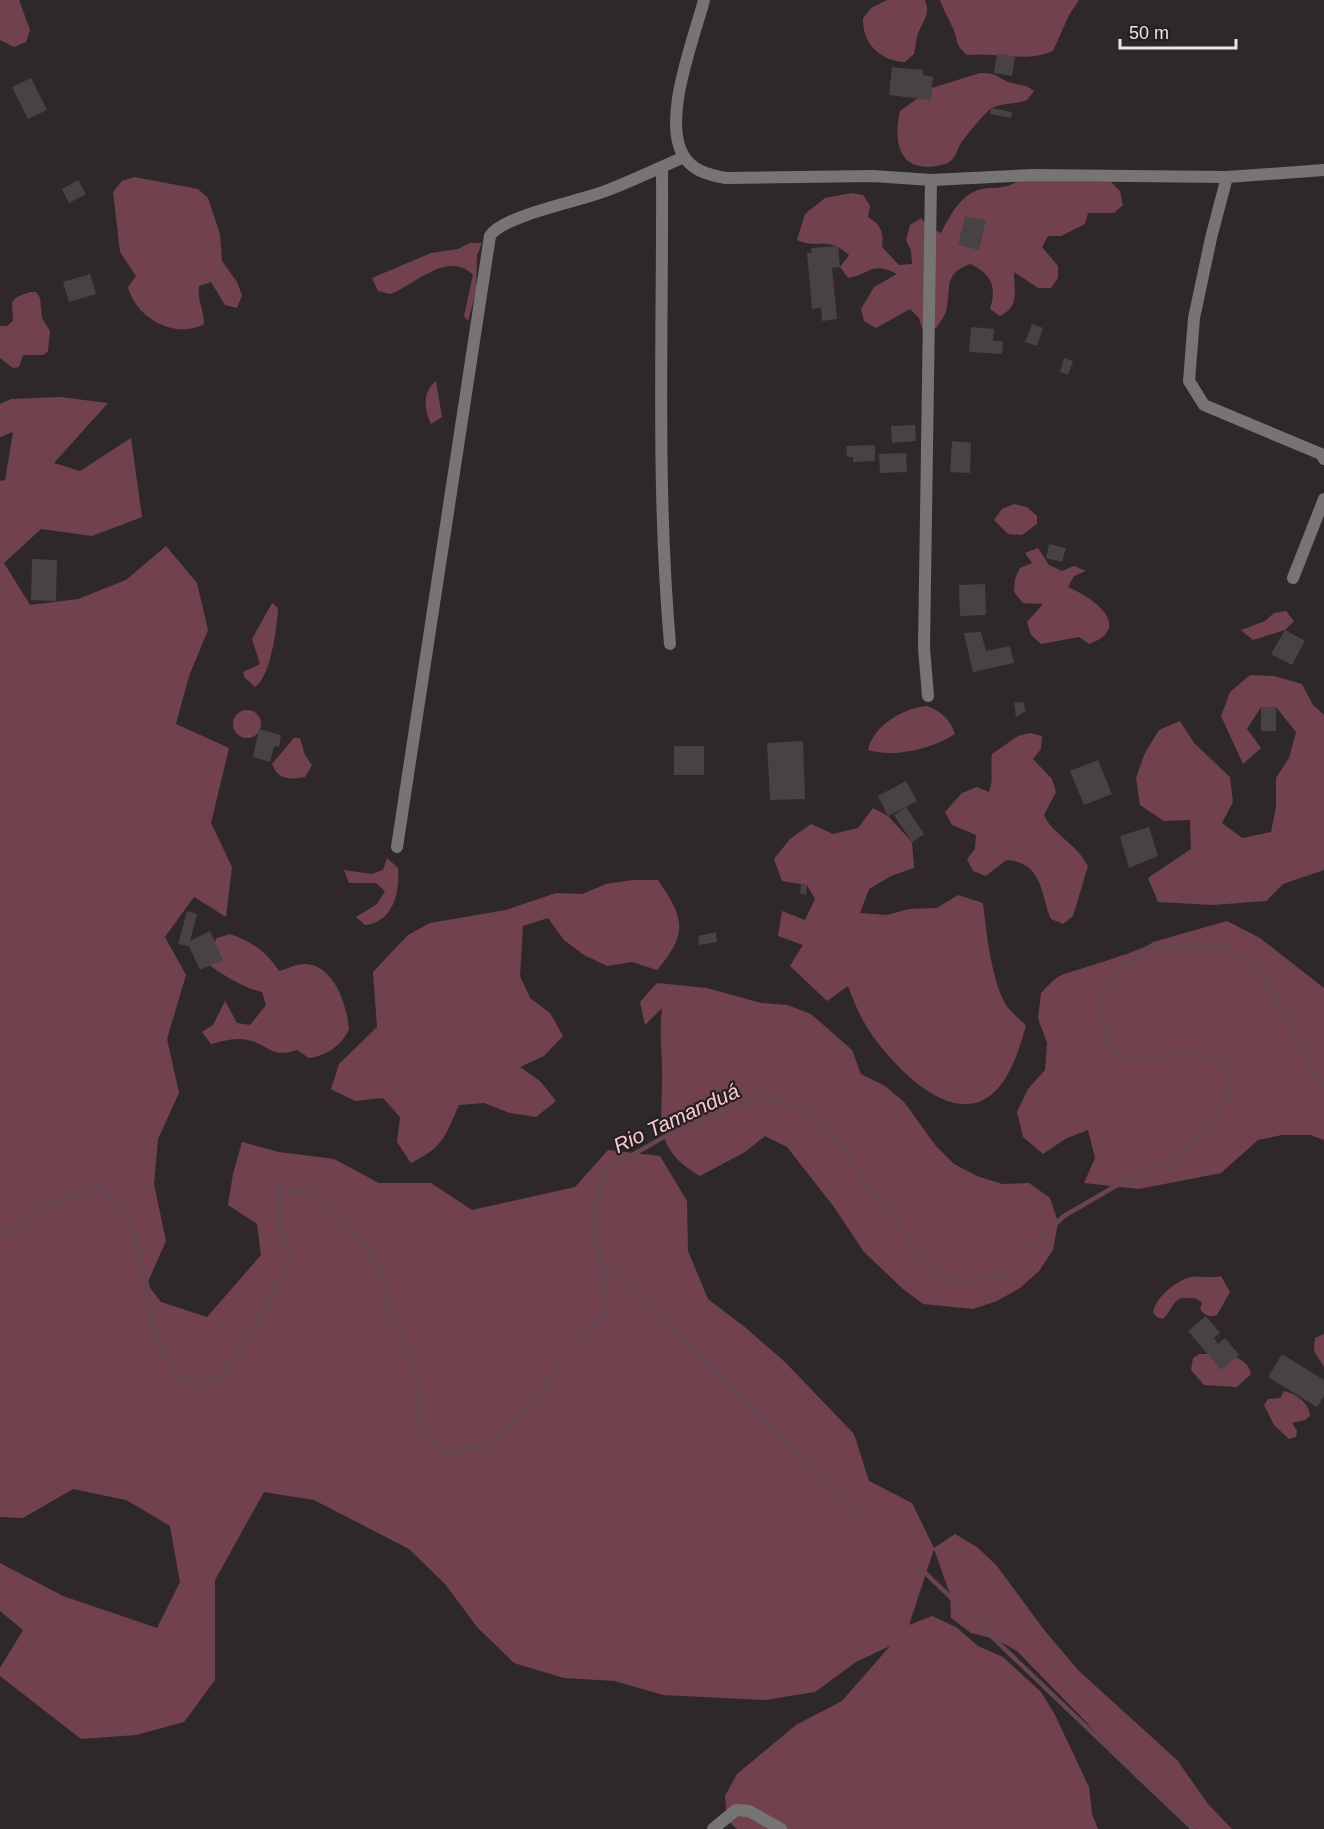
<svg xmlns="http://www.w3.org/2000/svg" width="1324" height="1829" viewBox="0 0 1324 1829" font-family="Helvetica,sans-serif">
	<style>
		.green { fill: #71424e }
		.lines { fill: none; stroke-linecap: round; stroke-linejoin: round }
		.stream { stroke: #664550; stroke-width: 4.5 }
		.building { fill: #494244 }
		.street { stroke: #777474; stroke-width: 12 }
		.labels { text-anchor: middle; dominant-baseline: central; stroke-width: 4.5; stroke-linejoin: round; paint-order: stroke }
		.water-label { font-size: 21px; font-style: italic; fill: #f7c9d2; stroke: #251f20 }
	</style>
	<rect width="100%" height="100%" fill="#2f282a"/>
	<!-- green -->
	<path class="green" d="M0 0H19L30 30 26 42 14 47 0 40Z
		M887 0H925C930 13 925 18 920 29 916 36 916 46 914 54L905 62C880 61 862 43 863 18L871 8Z
		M940 0H1079L1069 15 1053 51C1027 63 996 52 967 55 955 44 959 44 954 31 950 20 944 12 940 0Z
		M980 73C1000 73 997 79 1012 83 1022 86 1025 84 1034 91L1027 100C1015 105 1003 102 992 108 987 110 965 137 961 143 956 150 957 160 945 164 902 176 892 148 900 111L932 88Z
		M134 177 198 189 208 198 220 234 222 261 237 282 242 295 237 308 225 305 211 282 199 286C197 300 204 310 204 324 175 340 136 318 128 287L136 276 120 252 113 192 122 181Z
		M1020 180 1111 182 1120 191 1123 205 1114 213H1088L1085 224 1061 236H1048L1042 247 1058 266V278L1051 288H1038L1014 272C1014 293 1020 306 1000 316L990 309C997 287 992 274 970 264 944 274 951 285 947 306 946 315 941 321 936 328L923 331 919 318 910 309 876 328 864 321 861 309 874 287 897 274C872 261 871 274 848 278L840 267 849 255C827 235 820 250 797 240L805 214 825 198 851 193 863 195 870 206 868 217C881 225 884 232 882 247L899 265 912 264 911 251 906 240 910 225 921 218 928 227 941 233C951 214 962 190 988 188 1000 188 1009 187 1020 180Z
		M470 243H482L477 255 476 292 468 321 464 316 473 275C448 250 416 284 390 294L378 291 372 278 431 253 458 249Z
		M30 292H36L40 298 42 318 50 331 48 351 43 355H23L19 367 13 368 0 358V326H7L13 321 12 302 17 297Z
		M436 381 442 417 431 424C424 409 422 392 436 381Z
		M60 397 108 403 54 463 80 471 131 438 142 517 92 536 41 529 4 563 30 605 78 599 126 580 166 546 197 583 208 630 189 676 176 724 229 748 211 823 232 867 226 917 194 897 165 937 186 975 167 1039 179 1093 158 1139 154 1184 166 1241 147 1284 161 1302 207 1317 261 1255 257 1224 228 1205 233 1174 242 1142 279 1152 334 1159 379 1183H431L472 1210 575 1187 608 1150 660 1156 687 1201 688 1251 708 1299 746 1328 785 1362 854 1434 869 1481 912 1503 934 1548 955 1534 977 1547 997 1566 1045 1631 1079 1671 1177 1760 1208 1804 1232 1829H1196L1137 1779 1086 1722 1017 1651 995 1639 971 1633 951 1618 950 1594 934 1549 909 1625 932 1616 956 1627 978 1646 1003 1657 1041 1692 1055 1715 1089 1787 1092 1814 1098 1829H737L727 1820 725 1796 737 1774 796 1725 842 1701 890 1646 856 1662 815 1692 765 1700 663 1695 615 1681 564 1678 514 1663 477 1627 445 1584 409 1549 314 1500 264 1492 215 1580V1680L184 1722 136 1735 81 1739 0 1676V1668L23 1630 0 1611V1563L63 1596 157 1628 180 1582 170 1526 126 1500 73 1489 23 1518 0 1517V481L5 480 13 432 0 437V404L11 399Z
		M1014 504 1027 507 1037 516V524L1022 535 1008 534 994 520 1002 509Z
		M1038 548 1049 565 1062 571 1074 566 1086 571 1074 576 1068 587C1092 597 1135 627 1089 644L1079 637 1041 644 1031 635 1027 622 1043 604 1023 603 1014 592 1015 579 1020 568 1032 563 1025 553Z
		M272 603 278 608C277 627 271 676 255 687L245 678 243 672 260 664 252 639Z
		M1286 611 1294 621 1285 630 1253 640 1241 630 1265 621 1274 613Z
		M1250 675 1274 676 1302 684 1313 705 1324 715V870L1283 884 1266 901 1213 905 1158 902 1148 878 1191 849 1190 820 1164 821 1140 805 1136 778 1145 753 1159 730 1180 721 1194 743 1230 777 1233 802 1222 823 1242 838 1271 832 1276 807V778L1289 758 1296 732 1276 707H1261L1247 729 1261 748 1243 764 1221 716 1230 692Z
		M927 706C942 712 950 719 955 734 931 749 895 758 868 750 873 726 903 708 927 706Z
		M233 724a14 14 0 1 1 28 0a14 14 0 1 1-28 0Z
		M1030 733 1042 736 1041 749 1033 759 1052 779 1056 792 1044 815C1051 833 1076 843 1088 866L1073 916 1063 924 1051 919C1040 893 1043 862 1006 860L986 876 973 871 967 859 975 849 976 835 952 825 945 812 962 793 977 787 989 792C994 779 990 768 992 754L1018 736Z
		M294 738H300L305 755 312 765 305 777C290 780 278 780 272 764Z
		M873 808 888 816 912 842 914 868 891 876 869 889 860 913 887 915 909 909 937 908 958 895 983 903C986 930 992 988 1009 1009 1014 1015 1021 1020 1026 1026 1019 1049 1011 1079 991 1095 949 1128 891 1063 870 1032 860 1017 854 1002 848 986L827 1001 790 966 803 945 778 936 782 911 805 920 815 899 807 885 782 881 774 859 790 839 811 824 833 834 858 828Z
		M387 858 398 868C400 893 393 922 365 925L356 917 377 904 385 891 376 883H349L344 870 372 874 383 870Z
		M633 880H658C685 919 688 933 657 970L632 962 607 966 584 955 564 940 548 918 523 926 520 976 530 998 550 1013 563 1036 544 1056 520 1067 540 1081 556 1101 536 1117 510 1113 484 1103 459 1105C445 1137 443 1147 411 1163L397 1142 400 1117 383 1098 355 1101 331 1089 339 1064 377 1027 373 972 408 935 430 923 506 910 556 893 582 894 606 884Z
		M1227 921 1260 938 1324 988V1140L1310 1135H1282L1258 1140 1221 1173 1139 1189 1084 1183 1095 1158 1088 1130 1065 1139 1043 1154 1023 1137 1017 1112 1028 1089 1045 1070 1047 1043 1038 1018 1041 993C1047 987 1054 978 1062 975 1078 969 1146 950 1153 942Z
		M230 934C251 941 267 952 279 971 287 969 298 963 306 964 335 966 347 1006 349 1030 339 1047 328 1055 309 1058L297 1050C272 1059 269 1045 248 1040 236 1037 222 1041 211 1044L202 1032 213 1025 225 1001 237 1023 250 1025 266 1005 262 992C245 989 218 972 204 961L217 938Z
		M657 983 707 988 761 1003 787 1005 811 1014 852 1050 861 1074 885 1086 904 1102 936 1146 954 1164 977 1176 1002 1184 1029 1183 1050 1198 1058 1222 1053 1250 1039 1271 1020 1288 997 1301 973 1309 923 1304 903 1289 864 1252 834 1207 787 1147 765 1136 745 1152 700 1176C651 1147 663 1121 662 1072 662 1050 659 1030 662 1008L645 1025 640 1002Z
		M1221 1276 1230 1292 1217 1315C1209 1317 1205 1316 1200 1309L1202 1303C1197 1298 1195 1298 1188 1298 1172 1296 1173 1311 1163 1319L1157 1317 1153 1312C1156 1297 1177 1280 1191 1277 1201 1276 1209 1279 1221 1276Z
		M1324 1334V1367L1314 1351 1315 1338Z
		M1199 1354C1217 1354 1247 1352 1251 1374L1237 1387 1204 1385 1191 1370 1193 1358Z
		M1284 1391C1297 1394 1309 1403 1310 1416L1305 1420 1292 1423 1297 1431 1296 1437 1289 1439 1274 1425 1264 1405 1268 1399 1280 1398Z"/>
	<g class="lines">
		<!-- stream -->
		<path class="stream" d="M0 1238 31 1213 103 1184 132 1230 147 1284 155 1338 181 1380 216 1382 240 1351 290 1263 278 1213 279 1186 318 1195 345 1220 382 1272 389 1312 415 1365 422 1428 444 1452 484 1448 519 1416 608 1310 599 1261 594 1211 602 1172 664 1137 766 1094 820 1119 912 1244 949 1281 999 1277 1064 1216 1114 1187 1177 1157 1212 1119 1233 1088 1224 1057 1184 1054 1129 1058 1109 1047 1100 1002 1119 969 1148 948 1223 946 1261 974 1285 1012 1310 1065 1324 1084
			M599 1261 1193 1829"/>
	</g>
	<!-- building -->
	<path class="building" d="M997 54 1015 56 1012 76 994 73Z
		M892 67 923 70V75L933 77 931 100 889 95Z
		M31 78 47 110 28 119 12 87Z
		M991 108 1012 112 1011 118 990 114Z
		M78 180 86 194 69 203 62 189Z
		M965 216 986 220 979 250 958 245Z
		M838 246 840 267 832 268 837 319 822 321 821 308 812 309 807 253H812L811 248Z
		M90 274 96 294 69 302 63 282Z
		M1032 324 1043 328 1037 346 1025 342Z
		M971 327 994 329 993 341H1003L1002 354 969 352Z
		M1064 358 1073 361 1068 375 1060 372Z
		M915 425 916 441 892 443 891 426Z
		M952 441 971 443 970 473 950 472Z
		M875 445V461L853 462V457H847L846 446Z
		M906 453 907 472 880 473 879 454Z
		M1049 544 1066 548 1062 562 1046 558Z
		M32 559 57 560 56 601 31 600Z
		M985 584 986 615 960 616 959 585Z
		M1285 630 1305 641 1292 665 1271 654Z
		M981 632 986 651 1010 646 1014 663 973 672 964 633Z
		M1023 702 1026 711 1016 717 1014 703Z
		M1261 707H1276V731H1261Z
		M259 729 281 735 279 747 274 746 270 762 253 757Z
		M803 741 805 799 770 800 767 743Z
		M674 746H704V775H674Z
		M1098 760 1112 794 1084 805 1070 771Z
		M906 781 917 801 888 816 878 796Z
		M906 807 924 834 912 842 894 815Z
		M1149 827 1158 856 1129 868 1120 836Z
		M801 884 807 885 806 895 800 894Z
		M187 911 197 914 190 941 210 931 223 960 200 970 189 946 178 944Z
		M716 932 717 942 699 945 698 936Z
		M1206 1316 1220 1333 1214 1338 1218 1344 1225 1338 1239 1355 1221 1370 1188 1331Z
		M1282 1354 1324 1380V1396L1317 1407 1268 1377Z"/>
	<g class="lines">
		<!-- street -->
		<path class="street" d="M704 0C694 39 660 123 685 158 695 172 710 175 726 178L873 176 931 180 1032 175 1227 177 1324 170
			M662 167C663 326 656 485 670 644
			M1227 177 1211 238 1194 318 1189 381 1204 405 1321 454 1324 459
			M1293 578 1324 499
			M928 696 924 648 931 180
			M397 847 490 236C503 215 582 201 608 190 634 180 659 168 684 157
			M713 1829 736 1810 749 1811 781 1829"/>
	</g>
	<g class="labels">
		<!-- water labels -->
		<g class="water-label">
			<text transform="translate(676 1118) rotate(-25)">Rio Tamanduá</text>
		</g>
	</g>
	<!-- scale -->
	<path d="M1120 39v9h116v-9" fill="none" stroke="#eae5e6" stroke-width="3"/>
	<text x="1129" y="39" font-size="18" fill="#eae5e6" stroke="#251f20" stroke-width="4.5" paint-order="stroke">50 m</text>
</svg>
